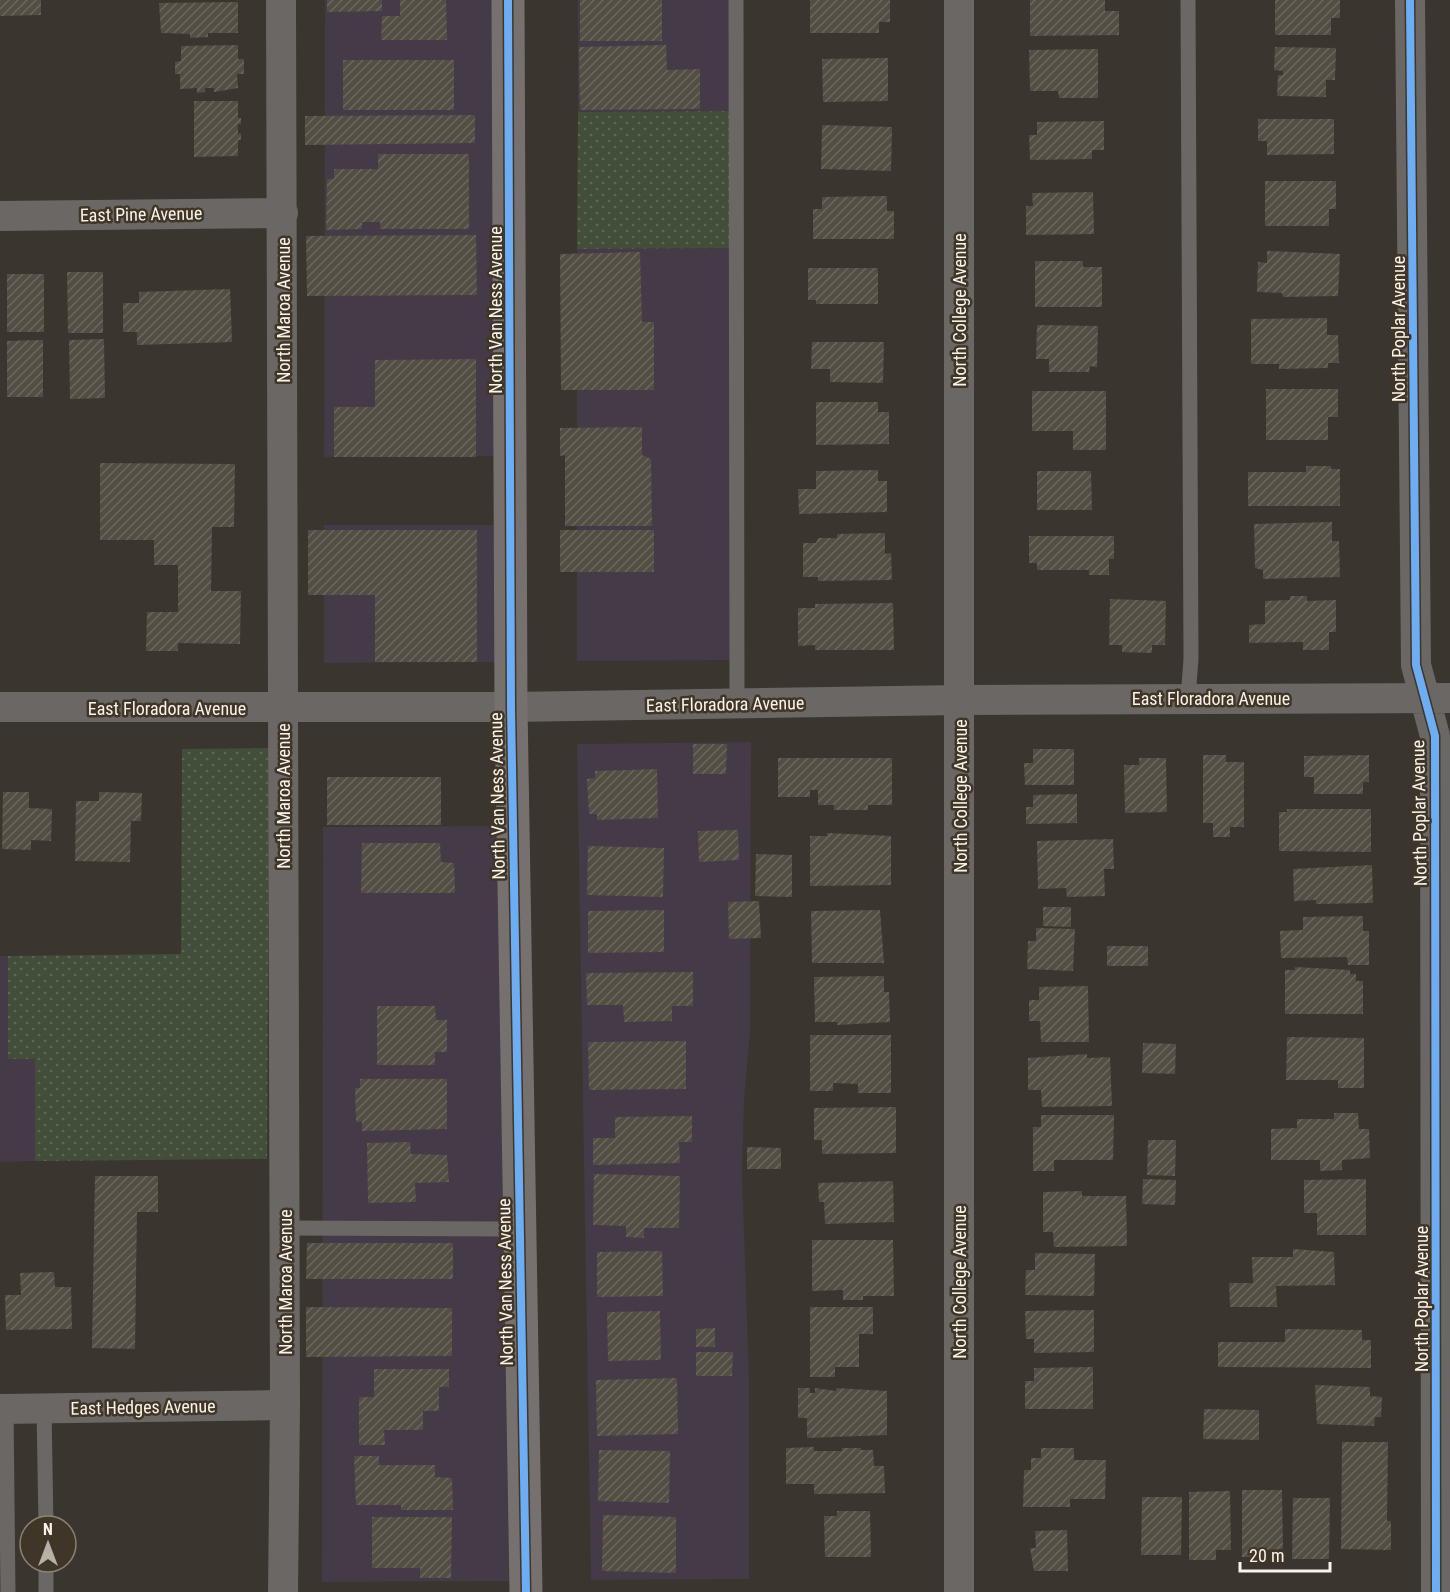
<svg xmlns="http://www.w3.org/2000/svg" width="1450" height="1592" viewBox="0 0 1450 1592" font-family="'Roboto Condensed',sans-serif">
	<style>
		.commercial { fill: #443a48 }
		.grass { fill: url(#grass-dots) }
		.building { fill: url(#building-hatch) }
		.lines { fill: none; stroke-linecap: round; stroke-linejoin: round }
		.lane { stroke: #6a6765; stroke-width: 15 }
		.street { stroke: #6a6765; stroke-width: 30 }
		.secondary { stroke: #76716f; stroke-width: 33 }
		.cycleway-casing { stroke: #403628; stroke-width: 11 }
		.cycleway { stroke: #6dadf4; stroke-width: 8 }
		.labels { text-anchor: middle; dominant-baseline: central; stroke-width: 5; stroke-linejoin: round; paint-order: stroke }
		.street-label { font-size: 18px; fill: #f9f3ea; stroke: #403628 }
	</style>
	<defs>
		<pattern id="grass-dots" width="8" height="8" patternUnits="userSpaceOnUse" patternTransform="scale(1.5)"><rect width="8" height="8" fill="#424e3a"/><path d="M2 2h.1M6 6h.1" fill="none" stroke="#5e6857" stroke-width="1.8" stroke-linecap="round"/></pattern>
		<pattern id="building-hatch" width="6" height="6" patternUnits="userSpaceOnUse" patternTransform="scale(1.5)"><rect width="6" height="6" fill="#534d44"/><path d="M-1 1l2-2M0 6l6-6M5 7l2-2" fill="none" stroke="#6c675f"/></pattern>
	</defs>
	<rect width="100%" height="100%" fill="#3a352e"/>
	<!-- commercial -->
	<path class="commercial" d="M325 0H496L495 456 324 457Z
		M578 0H743V111L578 112Z
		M743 248 742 660 577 661V249Z
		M324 525H495V662L324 663Z
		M751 742 750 1031 744 1100 742 1173 749 1378V1579L591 1580 577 744Z
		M497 826 509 1581 322 1582 323 827Z
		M0 956H8V1058H35V1161L0 1162Z"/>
	<!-- grass -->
	<path class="grass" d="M743 111V248L577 249 578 112Z
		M269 748 267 1159 35 1161V1059H8V956L181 954 182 749Z"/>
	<!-- building -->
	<path class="building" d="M0 0H41V15L0 16Z
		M327 0H382V11L327 12Z
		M400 0H446L447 40H381L382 16H400Z
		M580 0H662V41H580Z
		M810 0H890V22H879V33H810Z
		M1030 0H1105V11H1119V35L1030 36Z
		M1275 0H1340V18H1331V35H1275Z
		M238 2V33H208V37L190 38V34L161 33 159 3Z
		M238 45V59H244V74H237L238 88 214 92V88H205V92L197 93V88L180 89V74H175V62L181 61V46Z
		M666 45 667 70 700 69V109L580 110 579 47Z
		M1275 47 1336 48 1335 80H1326V97L1277 96 1278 75H1283V71L1274 70Z
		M1098 49V98H1059L1058 91H1030L1029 50Z
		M888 58V101L823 102 822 59Z
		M343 60H454V110H343Z
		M194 101H238V118H241V124H238V134L241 133V140H238V156L194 157Z
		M475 115V143L305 145V116Z
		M1258 119H1334V154L1267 155V141H1258Z
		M1104 121V150H1092V159L1030 160 1029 135H1037V122Z
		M822 125 892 127 891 171 821 169Z
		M378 154H469V229H380V222H362V229L326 230 327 179H334V169H378Z
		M1265 181H1336V209H1329V226H1265Z
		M1093 192 1094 234 1026 235V206H1033L1032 193Z
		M887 196V211H894V239H813V209H822V197Z
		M476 235 477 295 307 296 306 236Z
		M1267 251 1340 254 1338 296 1283 297 1282 293 1257 292 1258 262 1267 263Z
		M640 252 642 322H654V390H561L560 254Z
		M1035 261H1083V267H1102V307H1035Z
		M808 268H878V304H816V300H808Z
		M67 272H103V333H68Z
		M7 274H44V332H7Z
		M230 289 232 342 137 345V332H123V303H139V292Z
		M1327 318V335H1338L1339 363H1328V368L1279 369V364H1251V319Z
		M1037 325 1098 326 1097 367 1090 366 1089 372H1049V359H1036Z
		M104 339 105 398 70 399 69 340Z
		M43 340V397H7V341Z
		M812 342H884L883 383 830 382V369H811Z
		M476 359V457H334V407H375V360Z
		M1266 389H1338V417H1328V440H1266Z
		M1032 391H1106V450H1073V431H1032Z
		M816 402H878V412H889V444L816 445Z
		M642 427V455L651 459 652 526H565V455L560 456V428Z
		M100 463 235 464 234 527H212L211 591H241L240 644 178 643V651H146L147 612H178V565H154V540H100Z
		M1306 466H1331V469H1340V506H1248V472H1306Z
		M878 470V481H887V512L799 514 798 489H816V471Z
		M1037 471H1091L1092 510H1037Z
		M1332 522V541H1339L1340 577 1263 579V570L1255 568 1254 524Z
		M308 530H477V662H375V595H308Z
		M560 530H654V572H560Z
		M885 533V554L891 553 892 580 818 581V577H803V543H816L818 538H837V534Z
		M1029 536H1114V559H1109V575H1089V570H1037V563H1029Z
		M1290 596H1307V601L1336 600V632H1329V650H1303V642L1249 643V625L1265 624V601L1290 600Z
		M1110 599 1166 601 1165 645H1152V653L1122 652V645H1109Z
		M893 603 894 650H815V645L798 646V608H815V604Z
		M693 744H727L726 774H693Z
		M1033 749H1074V785H1025L1024 763H1033Z
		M1203 755H1226V762H1244V827H1230V837H1213V823H1203Z
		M1369 755V782H1363V794H1314V777H1304V756Z
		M778 758H892V805H868V810H834V805H818V790H810V797H778Z
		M1139 758H1166L1167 812 1125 813 1124 765H1139Z
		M657 769 658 818 597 820V814H589L587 779 595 778V771Z
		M327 777H441V825H327Z
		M3 792H29V808L52 809 51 841 31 840V850L2 849Z
		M99 792 142 793 141 821H131L130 862 75 861 76 801H99Z
		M1077 794V823L1026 824V807H1033V795Z
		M1287 809H1371V852L1279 851V812H1287Z
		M738 830 739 860 699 862 698 831Z
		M827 833 891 836V885L810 886V836H827Z
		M1113 839 1114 869H1104L1105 896 1067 897 1066 888 1038 889 1037 841Z
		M362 843H440L441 862 454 863 455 893H361Z
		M588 846 664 848 663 897 587 895Z
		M756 854 792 855V897L755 896Z
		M1372 865 1373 903 1316 904V900L1294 901 1293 869Z
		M759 901 761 938 729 939 728 902Z
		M1043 907H1071V927L1043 926Z
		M664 910V952L588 953V911Z
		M880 910 884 963H812L811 911Z
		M1363 916V931H1369V965H1348L1347 957 1281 958 1280 931 1303 930V917Z
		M1036 928 1075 929 1073 971 1027 969 1028 941H1036Z
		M1107 946H1148V966H1107Z
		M1295 967 1350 970V974H1356V981H1363V1014H1285V970H1295Z
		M693 972V1006H672V1021L624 1022 623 1005H587L586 973Z
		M884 976V992H889L890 1022 837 1025V1022H815L814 977Z
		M1088 986 1089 1042H1041L1040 1021H1029V1000H1039V987Z
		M377 1006H435L436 1020H447V1052H435V1065H377Z
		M810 1035H891V1093H858V1084L833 1083V1091H810Z
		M1287 1037 1364 1038V1088H1338V1080H1286Z
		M686 1041V1089L589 1090 588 1042Z
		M1143 1043 1176 1044 1175 1074 1142 1073Z
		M1087 1054V1058L1110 1057 1112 1106 1042 1107 1041 1090H1028V1058Z
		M360 1079H447V1129L362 1131V1122H356L355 1088H360Z
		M896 1107V1153L822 1154V1140H814V1108Z
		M1334 1113H1358L1359 1129H1369L1370 1158 1342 1160V1170L1320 1171V1160H1271V1129L1297 1128V1119H1334Z
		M1041 1115H1114L1113 1160H1054V1171H1033V1127H1041Z
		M692 1116V1142H679L680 1163 593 1165V1138H615V1117Z
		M1148 1140H1176L1175 1176 1147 1175Z
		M410 1142 411 1154 447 1155 449 1182 415 1183 416 1202 368 1203 367 1143Z
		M747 1147 781 1148V1169H747Z
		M594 1174 680 1176 679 1228H644V1238L626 1237V1226L593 1225Z
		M95 1176H158V1212H137L135 1349 92 1348Z
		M1143 1179 1176 1180 1175 1205 1142 1204Z
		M1366 1179V1235H1317V1213H1304V1180Z
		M893 1181 894 1222 825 1224 824 1202H819L818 1183Z
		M1082 1191V1196H1126L1127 1246 1054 1247 1053 1232H1043V1192Z
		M812 1240H893L894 1296H863V1300H843V1290L812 1291Z
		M307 1243H453V1279H306Z
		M1293 1249 1334 1252 1335 1285 1276 1286 1277 1307H1230L1229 1283H1253L1252 1257H1293Z
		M662 1251 663 1296 597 1297V1252Z
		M1035 1253 1095 1254 1094 1296 1025 1295 1026 1270H1035Z
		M54 1272 55 1287H71L72 1329 6 1330 5 1295H21L20 1273Z
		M306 1307 452 1308V1356L306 1357Z
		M810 1307H873V1334H859V1367H835V1377H810Z
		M1094 1310V1352L1034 1353V1339H1026L1025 1311Z
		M660 1311 661 1360 608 1361 607 1312Z
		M715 1328V1347H696V1329Z
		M1285 1329 1362 1330V1340H1371V1368L1218 1367V1342H1285Z
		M696 1352H733L732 1376H696Z
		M1093 1367V1409H1025V1381H1034V1368Z
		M374 1369H449V1387H439V1411H423V1430H384L385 1445H359V1397H374Z
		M677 1378 678 1434 597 1436 596 1380Z
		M1315 1385 1370 1387V1396L1382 1397 1381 1417H1375L1374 1426 1317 1424Z
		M798 1388H810V1393H815V1388L836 1391V1388L887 1391V1435L807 1438V1418H798Z
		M1204 1409 1259 1410V1440L1203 1439Z
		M1342 1442H1388L1387 1521H1391V1550L1341 1549Z
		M814 1447V1451H842V1448H861V1450H873L874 1466H884L885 1493 814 1494V1484H786V1448Z
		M1041 1448H1074V1460H1106L1105 1499H1070V1507H1023L1024 1470H1031V1458H1041Z
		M599 1450 670 1451 669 1503 598 1501Z
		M354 1456H379V1465H435V1477L452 1478 453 1510H401V1505H356Z
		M1242 1490H1282L1283 1549 1265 1550V1557H1242Z
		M1230 1491 1231 1550H1216V1560H1189V1492Z
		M1142 1497H1182L1181 1555H1141Z
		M1293 1498H1330L1329 1559H1292Z
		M837 1511H870L871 1557H825L824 1516H837Z
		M603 1515 676 1517V1573L602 1571Z
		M372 1517H452L451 1578H420V1568H372Z
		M1067 1530 1068 1571H1034L1030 1548H1036L1035 1531Z"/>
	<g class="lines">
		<!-- lane -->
		<path class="lane" d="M736 0 737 703
			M1188 0 1191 659 1188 698
			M285 1228 518 1229
			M44 1408 46 1526
			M6 1409 8 1592
			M46 1592V1562"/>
		<!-- street -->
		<path class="street" d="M281 0 285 1405 283 1592
			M959 0V1592
			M1410 0 1416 665 1435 736 1436 1592
			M0 216 283 213
			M0 707H511L960 700 1450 698
			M0 1409 285 1405"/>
		<!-- secondary -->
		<path class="secondary" d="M508 0 511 707 526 1592"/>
		<defs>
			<path id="cycleway" d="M508 0 511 707 526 1592
				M1410 0 1416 665 1435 736 1436 1592"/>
		</defs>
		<!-- cycleway casing -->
		<use href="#cycleway" class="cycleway-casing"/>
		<!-- cycleway -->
		<use href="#cycleway" class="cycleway"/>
	</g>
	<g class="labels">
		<!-- street labels -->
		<g class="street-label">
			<text transform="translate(141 214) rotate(-1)">East Pine Avenue</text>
			<text transform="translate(283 310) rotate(-90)">North Maroa Avenue</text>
			<text transform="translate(495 310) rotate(-90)">North Van Ness Avenue</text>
			<text transform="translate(959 310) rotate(-90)">North College Avenue</text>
			<text transform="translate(1398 329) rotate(-90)">North Poplar Avenue</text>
			<text x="1211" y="698">East Floradora Avenue</text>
			<text transform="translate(725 704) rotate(-1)">East Floradora Avenue</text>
			<text x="167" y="708">East Floradora Avenue</text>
			<text transform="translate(283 796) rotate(-90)">North Maroa Avenue</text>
			<text transform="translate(497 796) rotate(-91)">North Van Ness Avenue</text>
			<text transform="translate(960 796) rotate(-90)">North College Avenue</text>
			<text transform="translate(1419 813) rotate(-91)">North Poplar Avenue</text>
			<text transform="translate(285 1282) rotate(-90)">North Maroa Avenue</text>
			<text transform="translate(505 1282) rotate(-91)">North Van Ness Avenue</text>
			<text transform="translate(959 1282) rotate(-90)">North College Avenue</text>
			<text transform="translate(1421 1299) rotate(-90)">North Poplar Avenue</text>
			<text transform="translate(143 1407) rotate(-1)">East Hedges Avenue</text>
		</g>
	</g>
	<!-- north arrow -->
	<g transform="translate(48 1544)"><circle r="28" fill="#403628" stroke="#8a8276" stroke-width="1.5"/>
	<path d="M0-4.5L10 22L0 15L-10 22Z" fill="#b6b0a8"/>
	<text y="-9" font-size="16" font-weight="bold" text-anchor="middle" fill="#f9f3ea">N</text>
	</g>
	<!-- scale -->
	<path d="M1240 1562v9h90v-9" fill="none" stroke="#f9f3ea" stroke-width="3"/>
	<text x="1249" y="1562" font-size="18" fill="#f9f3ea" stroke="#403628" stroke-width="4.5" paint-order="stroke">20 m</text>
</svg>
